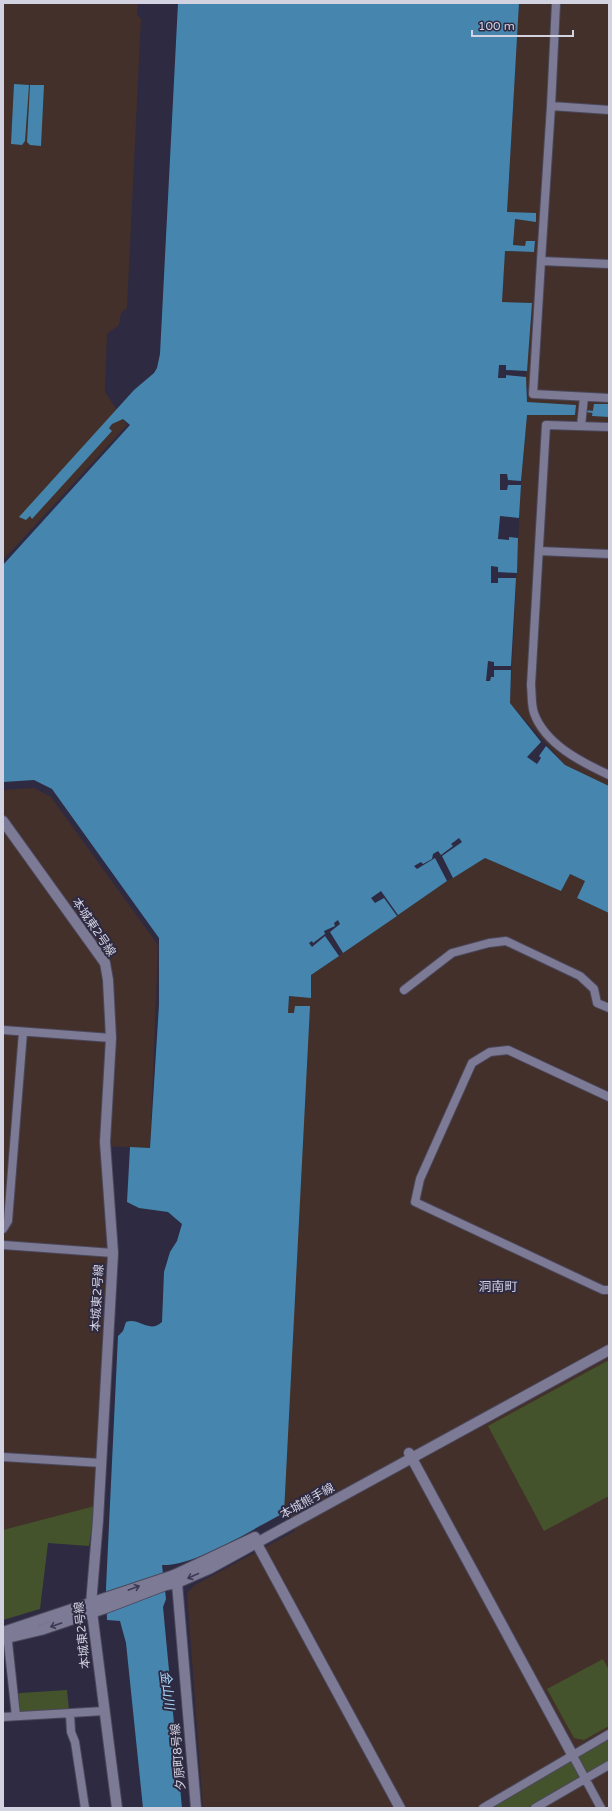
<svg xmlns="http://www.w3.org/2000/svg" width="612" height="1811" viewBox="0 0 612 1811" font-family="'Varela Round','Noto Sans JP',sans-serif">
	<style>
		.industrial { fill: #43302a }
		.green { fill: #44532b }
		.water { fill: #4686ae }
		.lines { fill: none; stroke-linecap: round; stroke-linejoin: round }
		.stream { stroke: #4686ae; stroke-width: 2 }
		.minor-casing { stroke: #4b485c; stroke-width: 10 }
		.tertiary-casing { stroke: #4b485c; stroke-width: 12 }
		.secondary-casing { stroke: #4b485c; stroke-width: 12 }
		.minor { stroke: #7d7a96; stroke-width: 8 }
		.tertiary { stroke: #7d7a96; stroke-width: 10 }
		.secondary { stroke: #7d7a96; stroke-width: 10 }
		.oneway { stroke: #3e3a53 }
		.labels { text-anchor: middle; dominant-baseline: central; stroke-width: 4; stroke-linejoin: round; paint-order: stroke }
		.street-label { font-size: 12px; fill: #d3d2e1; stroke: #2e2a42 }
		.neighbourhood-label { font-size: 13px; fill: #d3d2e1; stroke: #2e2a42 }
		.water-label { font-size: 13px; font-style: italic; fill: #a7dbfd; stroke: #2e2a42 }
	</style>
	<rect width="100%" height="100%" fill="#2e2a42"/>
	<!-- industrial -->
	<path class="industrial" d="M3 3H138L137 15 141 19 127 308 121 313 119 325 107 334 105 392 127 425 3 560Z
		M519 3H609V786L565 765 510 703 521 485 527 415H575L576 405 527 402 526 377 532 303 502 302 505 251 534 252 535 241 525 246 513 245 515 219 535 222 507 212Z
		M34 788 51 797 158 945 150 1148 101 1146 107 1256 95 1512 3 1535V790Z
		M485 858 561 891 569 874 585 881 577 898 609 913V1808H203L187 1593 195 1585 295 1531 284 1513 294 1013H288L289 995 296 996 311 975 447 881Z"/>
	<!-- green -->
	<path class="green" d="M609 1360V1496L544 1531 488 1426Z
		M95 1506 89 1546 48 1543 40 1609 3 1620V1530Z
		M603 1659 609 1670V1726L584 1740 574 1738 547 1689Z
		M67 1690 69 1710 22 1712 19 1710 17 1695 20 1693Z
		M609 1738V1761L528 1808H488Z"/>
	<!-- water -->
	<path class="water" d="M178 3H519L507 212 536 213V222L515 219 513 245 525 246 526 241H535L534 252 505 251 502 302 532 303 527 371 506 370V365H499L498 378H506V375L526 377 527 402 576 405 575 415H527L521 481 508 480 507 474H500V490H507L508 485H521L519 518 500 516 498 539 509 540V537L518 538 517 573 498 572V567L491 566V583H498V578H516L511 666H494V662L488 661 486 681H490L491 677H494V670H511L510 703 541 742 527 757 537 764 541 758 539 756 546 746 565 765 609 786V913L577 898 585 881 570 874 561 891 485 858 453 878 442 856 462 842 459 838 451 844 453 846 441 855 438 851 433 854 432 859 423 864 421 862 414 866 417 869 435 858 447 881 398 915 381 891 371 898 375 903 384 898 397 916 343 953 330 932 340 924 338 920 334 923 335 926 324 931 325 934 313 943 312 941 309 943 312 947 325 936 339 956 311 975V998L289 996 288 1013H294L295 1006H310L284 1513C252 1529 196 1566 162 1565L166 1599 163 1607 182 1808H143L126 1643 120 1621 107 1620 106 1588 118 1336 123 1331 126 1322C139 1317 149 1334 162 1322L164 1272 170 1252 177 1241 182 1224 168 1212 139 1208 127 1202 130 1147 150 1148 159 1005V938L52 789 34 780 3 782V565L130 425 123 419 112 424 109 428 112 431 32 519 30 516 26 520 19 517 134 390 154 373 157 368 160 354Z
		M14 84 29 85 25 141 22 145 11 144Z
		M30 85H44L41 146 30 145 27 142Z
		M594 404H609V417L592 416Z"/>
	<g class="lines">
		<!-- stream -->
		<path class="stream" d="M584 411 594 412"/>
		<defs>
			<path id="minor" d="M556 3 551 106 541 261 609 264
				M551 106 609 110
				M541 261 533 394 609 398
				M581 426 584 397
				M609 427 546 425 531 685C532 694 531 704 534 713 545 744 581 762 609 775
				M539 551 609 554
				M404 990 452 953 489 943 506 941 580 976 594 989 597 1003 609 1008
				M3 1030 111 1038
				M609 1097 508 1050 490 1052 472 1063 420 1179 415 1202 603 1290H609
				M3 1229 8 1221 23 1032
				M3 1245 113 1253
				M3 1457 101 1463
				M7 1633 16 1716
				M70 1714 71 1732 75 1742 85 1808
				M3 1717 104 1711
				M573 1756 601 1808
				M483 1808 609 1734
				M535 1808 609 1765"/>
			<path id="tertiary" d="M3 821 105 963 108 980 111 1038 105 1142 113 1253 98 1520 91 1604 117 1808
				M409 1453 573 1756
				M257 1544 400 1808
				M174 1575 177 1583 196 1808"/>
			<path id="secondary" d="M3 1632 174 1575 255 1537
				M3 1639 41 1630 106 1608 166 1585 177 1583 209 1569 609 1350"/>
		</defs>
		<!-- minor casing -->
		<use href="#minor" class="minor-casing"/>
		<!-- tertiary casing -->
		<use href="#tertiary" class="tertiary-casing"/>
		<!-- secondary casing -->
		<use href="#secondary" class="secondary-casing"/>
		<!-- minor -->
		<use href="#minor" class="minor"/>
		<!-- tertiary -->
		<use href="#tertiary" class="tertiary"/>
		<!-- secondary -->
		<use href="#secondary" class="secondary"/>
	</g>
	<!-- one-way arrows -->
	<defs><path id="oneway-shaft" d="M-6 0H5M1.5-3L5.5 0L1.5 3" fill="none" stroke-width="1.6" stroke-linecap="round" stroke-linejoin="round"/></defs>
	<g class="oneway">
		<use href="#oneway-shaft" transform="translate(193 1576) rotate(156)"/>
		<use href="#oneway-shaft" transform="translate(134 1588) rotate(-20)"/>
		<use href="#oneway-shaft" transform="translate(56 1625) rotate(161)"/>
	</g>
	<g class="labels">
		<!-- street labels -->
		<g class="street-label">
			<text transform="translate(94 927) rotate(56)">本城東2号線</text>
			<text transform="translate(97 1298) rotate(-87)">本城東2号線</text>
			<text transform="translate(307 1501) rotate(-29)">本城熊手線</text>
			<text transform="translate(82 1635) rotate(-96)">本城東2号線</text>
			<text transform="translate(178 1757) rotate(-95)">夕原町8号線</text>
		</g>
		<!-- neighbourhood labels -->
		<g class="neighbourhood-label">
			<text x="498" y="1287">洞南町</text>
		</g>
		<!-- water labels -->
		<g class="water-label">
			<text transform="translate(167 1690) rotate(83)">金山川</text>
		</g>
	</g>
	<!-- border -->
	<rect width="612" height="1811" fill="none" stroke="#d3d2e1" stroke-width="8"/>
	<!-- scale -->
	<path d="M472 30v6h101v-6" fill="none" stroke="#d3d2e1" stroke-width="2"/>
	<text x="478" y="30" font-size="12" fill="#d3d2e1" stroke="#2e2a42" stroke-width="3" paint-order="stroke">100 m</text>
</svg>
